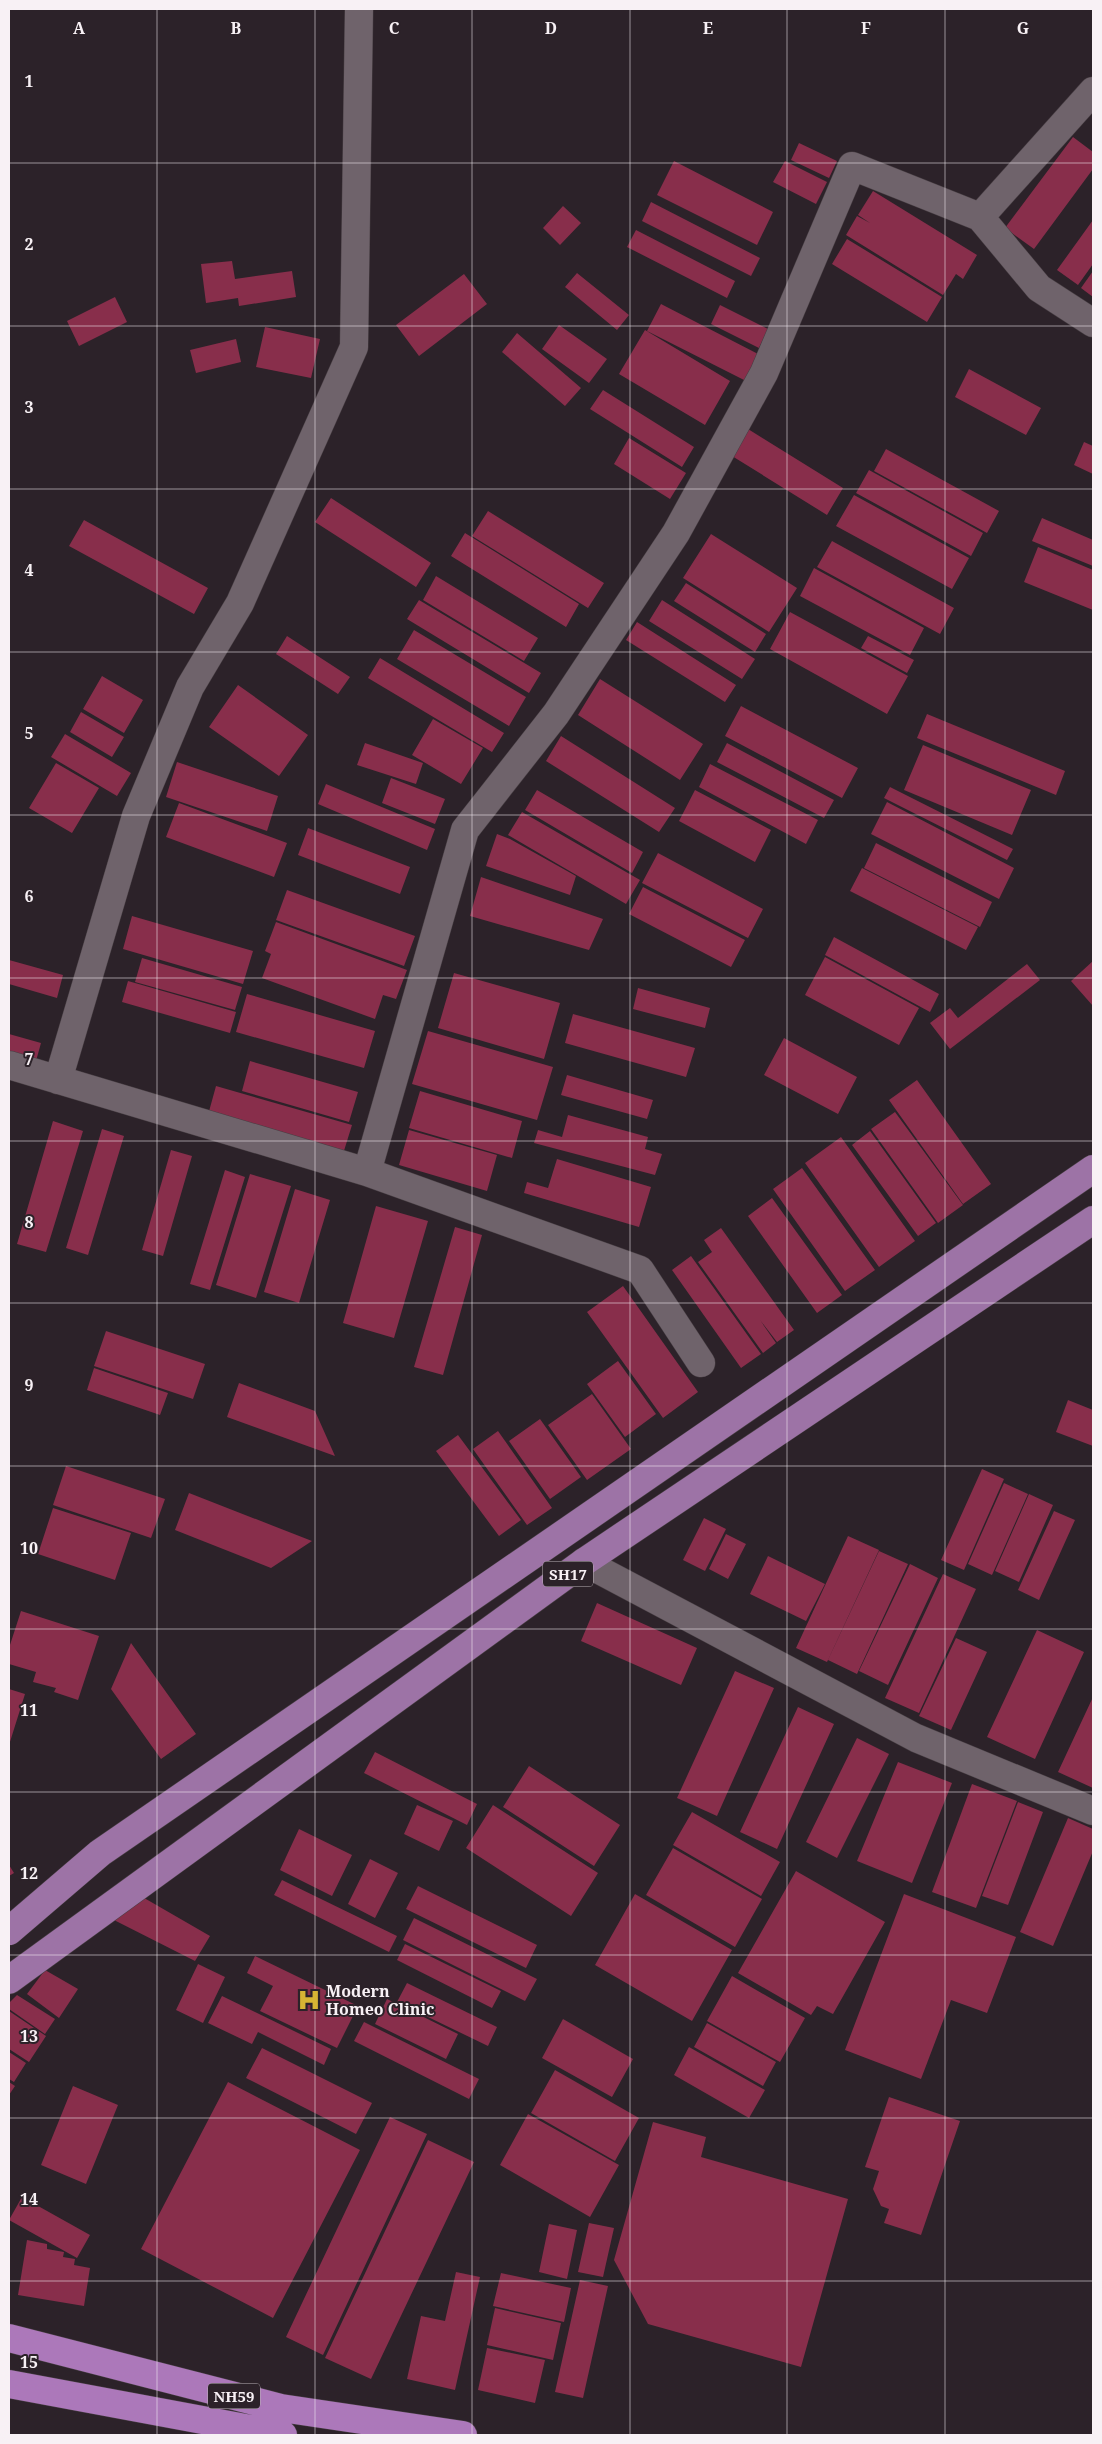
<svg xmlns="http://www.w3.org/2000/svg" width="1102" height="2444" viewBox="0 0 1102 2444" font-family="'Noto Serif',serif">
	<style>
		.building { fill: #882e4b }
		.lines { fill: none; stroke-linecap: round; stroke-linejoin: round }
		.minor-casing { stroke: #473e43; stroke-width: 29 }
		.primary-casing { stroke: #473e43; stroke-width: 29 }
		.trunk-casing { stroke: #473e43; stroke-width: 29 }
		.minor { stroke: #6f636b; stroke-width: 28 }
		.primary { stroke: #9d73a6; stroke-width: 28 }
		.trunk { stroke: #ac78ba; stroke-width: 28 }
		.grid { fill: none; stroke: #f8f1f5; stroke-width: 1; stroke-opacity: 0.55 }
		.labels { text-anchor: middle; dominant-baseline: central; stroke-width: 4; stroke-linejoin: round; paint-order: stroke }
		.shield { fill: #2c2229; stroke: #bbb3b8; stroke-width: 1 }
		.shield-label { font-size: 15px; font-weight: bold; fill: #f8f1f5 }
		.poi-label { font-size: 16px; font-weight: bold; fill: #f8f1f5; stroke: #2c2229; text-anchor: start }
		.grid-label { font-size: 16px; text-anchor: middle; font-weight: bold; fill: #f8f1f5; stroke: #2c2229; stroke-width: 4; stroke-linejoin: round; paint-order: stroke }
	</style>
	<rect width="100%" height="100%" fill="#2c2229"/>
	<!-- building -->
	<path class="building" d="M1073 137 1093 152V169L1034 249 1005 228Z
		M799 143 837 161 829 178 791 160Z
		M674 161 773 212 757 245 657 195Z
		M785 161 827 182 816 204 773 182Z
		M873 191 977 255 963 279 956 274 943 295 846 235 857 216 870 223 858 215Z
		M651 202 760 258 751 276 642 221Z
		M563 206 581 223 560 245 543 228Z
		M1093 220V264L1078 285 1057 270Z
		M636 230 735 281 727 298 627 247Z
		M847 239 942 297 927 322 832 264Z
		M232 261 235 279 292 271 296 297 239 306 238 298 206 303 201 264Z
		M1093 271V297L1081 288Z
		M577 273 629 315 617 330 565 287Z
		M464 274 487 304 419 356 396 325Z
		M115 297 127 322 79 346 67 321Z
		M661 304 760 355 746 381 647 331Z
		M720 305 768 329 759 348 711 324Z
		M559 325 607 359 589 383 542 349Z
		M265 327 320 339 311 378 256 367Z
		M645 330 730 381 705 425 619 374Z
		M517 333 581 388 565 406 502 352Z
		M236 339 241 362 196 373 190 350Z
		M969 369 1041 408 1026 435 955 397Z
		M603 390 694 447 682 467 590 409Z
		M748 429 843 488 827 515 732 456Z
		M629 438 686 473 670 499 614 464Z
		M1084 442 1093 446V474L1074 465Z
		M886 449 999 511 987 533 874 471Z
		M869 470 983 533 971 556 856 493Z
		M854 495 969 558 952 589 836 526Z
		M331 498 431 563 416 587 315 522Z
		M488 511 604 583 588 608 472 536Z
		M1042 518 1093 540V566L1032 541Z
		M84 520 208 588 194 614 69 546Z
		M465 533 579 604 566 627 451 556Z
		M711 534 797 588 769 632 683 578Z
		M832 541 954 608 940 634 817 567Z
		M1038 547 1093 570V610L1024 582Z
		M814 568 924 628 910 655 800 596Z
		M436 576 538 638 524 661 423 600Z
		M686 583 766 634 755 652 674 601Z
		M419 600 541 673 529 693 407 619Z
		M662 600 755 659 742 679 649 621Z
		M790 612 908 676 887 714 770 649Z
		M637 622 736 685 725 702 626 640Z
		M414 630 526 697 509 726 397 659Z
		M287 636 350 677 338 694 276 654Z
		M868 636 914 660 907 673 861 648Z
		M380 658 504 733 492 752 368 678Z
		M102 676 143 700 124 733 83 709Z
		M600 679 703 744 680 780 578 715Z
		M238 685 308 735 279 776 209 727Z
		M741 706 858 768 842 798 725 736Z
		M81 712 124 737 112 757 70 732Z
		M927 714 1065 771 1056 795 917 738Z
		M433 719 483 748 461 784 412 755Z
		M65 734 131 773 117 796 51 757Z
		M561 736 675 808 659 832 546 761Z
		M365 743 423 763 416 784 357 765Z
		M727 743 834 800 824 818 717 762Z
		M923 745 1031 790 1012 835 904 790Z
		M177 762 278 796 267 831 166 797Z
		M56 763 99 788 72 833 29 808Z
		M710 764 818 820 806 844 699 787Z
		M391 778 445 799 435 824 382 803Z
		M326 784 435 829 427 850 318 804Z
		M890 787 1013 849 1007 860 884 798Z
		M537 790 643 852 632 873 525 810Z
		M695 790 771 830 755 862 679 821Z
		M887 802 1014 868 999 899 871 834Z
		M179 803 287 843 274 877 166 837Z
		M522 812 640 880 626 904 508 835Z
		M308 828 410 867 400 894 298 855Z
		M497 834 510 839 576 876 570 895 486 866Z
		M876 843 992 902 980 927 864 868Z
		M658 853 763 909 748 938 642 883Z
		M862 868 978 927 966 950 850 891Z
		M481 877 603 919 589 950 470 916Z
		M643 887 745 940 731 967 629 914Z
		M287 890 415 936 404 966 276 920Z
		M132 916 253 951 243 984 123 949Z
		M276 922 407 970 396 999 383 995 375 1019 262 978 271 954 265 951Z
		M834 937 939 994 930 1012 825 955Z
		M825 957 919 1008 899 1045 805 995Z
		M142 958 242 987 235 1010 135 982Z
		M9 960 63 975 57 998 9 984Z
		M1093 961V1006L1071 981Z
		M1027 964 1040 980 950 1049 930 1023 950 1008 958 1018Z
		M454 973 560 1003 544 1059 438 1028Z
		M128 981 236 1012 230 1033 122 1002Z
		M638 988 710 1008 705 1028 633 1009Z
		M247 994 375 1031 364 1068 236 1032Z
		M573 1014 695 1048 686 1077 565 1043Z
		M428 1031 553 1067 537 1120 412 1084Z
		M9 1034 41 1043 36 1061 9 1053Z
		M784 1038 857 1077 838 1114 764 1075Z
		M250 1061 358 1092 349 1122 242 1091Z
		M567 1075 653 1100 647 1119 561 1095Z
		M917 1080 991 1184 963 1204 889 1100Z
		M216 1086 352 1125 343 1154 208 1115Z
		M420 1091 522 1121 512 1158 409 1128Z
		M895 1112 963 1205 938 1223 871 1129Z
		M568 1115 648 1137 645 1149 662 1154 655 1175 534 1143 538 1130 562 1137Z
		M53 1121 83 1131 46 1252 17 1244Z
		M102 1129 124 1136 88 1255 66 1248Z
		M409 1130 497 1155 487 1191 399 1165Z
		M870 1131 936 1223 918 1236 852 1145Z
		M841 1137 915 1241 879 1267 805 1163Z
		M171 1150 192 1156 163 1256 142 1250Z
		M557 1159 651 1187 639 1227 524 1193 527 1182 548 1188Z
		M802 1168 875 1270 845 1291 773 1189Z
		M225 1170 245 1177 210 1290 190 1284Z
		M250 1174 291 1186 256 1298 216 1285Z
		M295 1189 330 1200 299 1303 264 1292Z
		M772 1198 842 1295 817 1313 748 1216Z
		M376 1206 428 1221 394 1338 343 1323Z
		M455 1227 482 1235 443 1375 414 1367Z
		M721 1228 794 1330 777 1342 760 1320 776 1343 763 1353 698 1262 712 1252 704 1240Z
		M691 1256 761 1354 741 1368 672 1270Z
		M623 1286 698 1392 663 1418 587 1312Z
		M106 1331 205 1364 193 1399 94 1366Z
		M618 1361 656 1414 625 1437 587 1384Z
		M94 1368 168 1393 160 1415 87 1390Z
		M239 1383 315 1411 335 1456 227 1417Z
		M592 1394 631 1449 587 1480 548 1425Z
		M1068 1400 1093 1410V1446L1056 1432Z
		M540 1419 581 1477 550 1499 509 1441Z
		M498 1431 552 1508 527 1525 473 1449Z
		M458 1435 521 1520 499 1536 436 1451Z
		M66 1466 165 1499 151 1538 53 1505Z
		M982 1469 1004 1479 964 1570 941 1560Z
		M1004 1483 1028 1494 992 1575 968 1564Z
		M189 1493 312 1541 271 1568 175 1530Z
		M1029 1494 1053 1505 1019 1582 995 1571Z
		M53 1508 131 1533 115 1580 38 1554Z
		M1054 1511 1075 1520 1039 1600 1018 1590Z
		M704 1518 726 1529 705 1571 683 1560Z
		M726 1534 746 1544 728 1579 709 1569Z
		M848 1536 879 1550 827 1662 796 1648Z
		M879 1551 908 1564 857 1674 828 1660Z
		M768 1556 825 1584 806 1621 750 1594Z
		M910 1564 938 1578 888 1685 859 1671Z
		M943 1574 976 1589 919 1713 885 1698Z
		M597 1603 697 1648 681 1685 581 1641Z
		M21 1611 99 1636 78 1700 54 1692 56 1688 33 1682 36 1672 9 1664V1648Z
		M1037 1630 1084 1652 1035 1759 987 1737Z
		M956 1638 987 1652 951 1730 919 1716Z
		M131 1643 196 1734 161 1759 111 1689Z
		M735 1671 774 1688 717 1816 677 1798Z
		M9 1689 25 1694 9 1745Z
		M1093 1697V1788L1058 1772Z
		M798 1707 834 1724 777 1849 740 1832Z
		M857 1738 889 1754 837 1858 806 1842Z
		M375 1752 477 1804 467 1825 364 1773Z
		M898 1762 952 1783 912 1883 857 1861Z
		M529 1766 620 1825 594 1866 503 1807Z
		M972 1784 1017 1801 976 1908 932 1892Z
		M1018 1802 1043 1812 1008 1905 982 1896Z
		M417 1805 453 1821 439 1851 404 1834Z
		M493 1805 598 1873 571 1916 466 1848Z
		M692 1812 780 1862 761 1896 673 1845Z
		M1068 1818 1093 1829V1851L1053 1946 1020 1932Z
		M299 1829 352 1855 332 1896 280 1870Z
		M673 1848 762 1899 735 1947 646 1895Z
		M370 1859 398 1873 375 1918 348 1904Z
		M9 1865 14 1873 9 1876Z
		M796 1871 885 1922 833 2014 817 2006 811 2015 738 1973Z
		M282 1880 397 1936 389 1952 274 1895Z
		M418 1886 537 1945 526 1968 406 1909Z
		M635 1894 732 1950 692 2021 595 1965Z
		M904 1894 1016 1937 987 2013 951 2000 921 2079 845 2050Z
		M139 1895 210 1936 195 1961 110 1918Z
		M414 1918 537 1979 525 2001 403 1940Z
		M405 1944 501 1991 492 2008 397 1960Z
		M255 1956 358 2006 337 2048 260 2011 273 1986 247 1973Z
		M198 1964 225 1977 203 2023 176 2010Z
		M45 1970 78 1989 59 2018 27 1994Z
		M732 1976 805 2018 780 2062 707 2021Z
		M407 1983 497 2027 488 2046 397 2002Z
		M17 1995 55 2019 45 2034 9 2009V2003Z
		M222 1996 331 2049 324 2065 258 2032 252 2044 208 2023Z
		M387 1999 458 2034 446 2059 375 2024Z
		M9 2011 46 2036 29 2062 9 2049Z
		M563 2019 633 2059 612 2097 542 2058Z
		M364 2022 479 2079 469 2099 354 2041Z
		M707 2023 776 2062 763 2086 694 2047Z
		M689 2047 765 2090 749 2118 674 2075Z
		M262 2048 372 2103 356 2134 246 2078Z
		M9 2052 26 2063 14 2082 9 2079Z
		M555 2070 639 2118 615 2161 531 2113Z
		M9 2082 15 2086 9 2095Z
		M228 2082 360 2150 273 2318 141 2249Z
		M73 2086 118 2105 86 2184 41 2165Z
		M889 2097 960 2121 921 2235 884 2223 889 2209 881 2206 873 2189 879 2171 865 2167Z
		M528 2114 619 2165 590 2217 500 2165Z
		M390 2117 427 2134 323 2355 286 2337Z
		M653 2122 706 2137 701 2157 848 2199 801 2367 648 2324 614 2260Z
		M428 2140 474 2162 371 2379 325 2358Z
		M22 2197 90 2235 77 2258 9 2220Z
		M589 2223 614 2228 603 2277 578 2272Z
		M549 2224 577 2230 567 2279 539 2272Z
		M27 2240 47 2244V2249L64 2252 63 2257 75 2259 74 2265 90 2268 84 2306 18 2295Z
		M456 2272 480 2277 455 2390 407 2379 421 2316 445 2321Z
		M501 2273 571 2288 564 2322 493 2306Z
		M580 2280 608 2286 583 2398 555 2392Z
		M495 2308 561 2323 553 2360 487 2345Z
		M487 2348 545 2360 535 2403 478 2390Z"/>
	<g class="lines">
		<defs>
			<path id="minor" d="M980 217 1039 288 1093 323
				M9 1065 367 1172 640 1270 701 1363
				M58 1080 136 816 190 687 240 603 354 347 359 9
				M367 1172 465 830 556 714 676 533 764 373 852 166 980 217 1093 91
				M584 1562 916 1738 1093 1811"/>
			<path id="primary" d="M9 1931 100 1853 1093 1169
				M9 1980 584 1562 1093 1220"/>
			<path id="trunk" d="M9 2338 281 2408 463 2435
				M9 2384 283 2435"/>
		</defs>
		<!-- minor casing -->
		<use href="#minor" class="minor-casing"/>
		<!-- primary casing -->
		<use href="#primary" class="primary-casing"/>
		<!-- trunk casing -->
		<use href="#trunk" class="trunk-casing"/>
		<!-- minor -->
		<use href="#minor" class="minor"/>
		<!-- primary -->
		<use href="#primary" class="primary"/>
		<!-- trunk -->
		<use href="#trunk" class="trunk"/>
	</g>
	<!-- grid -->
	<path class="grid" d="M157 9V2435M315 9V2435M472 9V2435M630 9V2435M787 9V2435M945 9V2435M9 163H1093M9 326H1093M9 489H1093M9 652H1093M9 815H1093M9 978H1093M9 1141H1093M9 1303H1093M9 1466H1093M9 1629H1093M9 1792H1093M9 1955H1093M9 2118H1093M9 2281H1093"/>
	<!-- icons -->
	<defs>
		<symbol id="hospital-bare" viewBox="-9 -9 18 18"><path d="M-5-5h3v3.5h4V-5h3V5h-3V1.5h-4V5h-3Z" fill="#d7b434" stroke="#2c2229" stroke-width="2.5" paint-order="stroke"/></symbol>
	</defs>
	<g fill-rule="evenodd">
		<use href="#hospital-bare" x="293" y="1984" width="32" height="32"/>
	</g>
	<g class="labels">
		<!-- shield labels -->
		<g class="shield">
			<rect x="543" y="1561.5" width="50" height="25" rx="4"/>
			<rect x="208" y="2383.5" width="52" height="25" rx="4"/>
		</g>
		<g class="shield-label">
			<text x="568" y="1574">SH17</text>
			<text x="234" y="2396">NH59</text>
		</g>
		<!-- poi labels -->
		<g class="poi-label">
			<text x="326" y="1991">Modern<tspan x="326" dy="18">Homeo Clinic</tspan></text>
		</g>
	</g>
	<g class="grid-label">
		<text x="79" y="34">A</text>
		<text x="236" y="34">B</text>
		<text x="394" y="34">C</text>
		<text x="551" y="34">D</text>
		<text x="708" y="34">E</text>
		<text x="866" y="34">F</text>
		<text x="1023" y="34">G</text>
		<text x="29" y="87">1</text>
		<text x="29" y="250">2</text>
		<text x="29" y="413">3</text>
		<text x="29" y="576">4</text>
		<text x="29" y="739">5</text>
		<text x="29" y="902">6</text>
		<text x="29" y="1065">7</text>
		<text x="29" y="1228">8</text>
		<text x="29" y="1391">9</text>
		<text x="29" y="1554">10</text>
		<text x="29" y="1716">11</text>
		<text x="29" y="1879">12</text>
		<text x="29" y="2042">13</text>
		<text x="29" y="2205">14</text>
		<text x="29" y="2368">15</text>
	</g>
	<!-- border -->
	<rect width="1102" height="2444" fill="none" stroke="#f8f1f5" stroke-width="20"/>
</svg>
